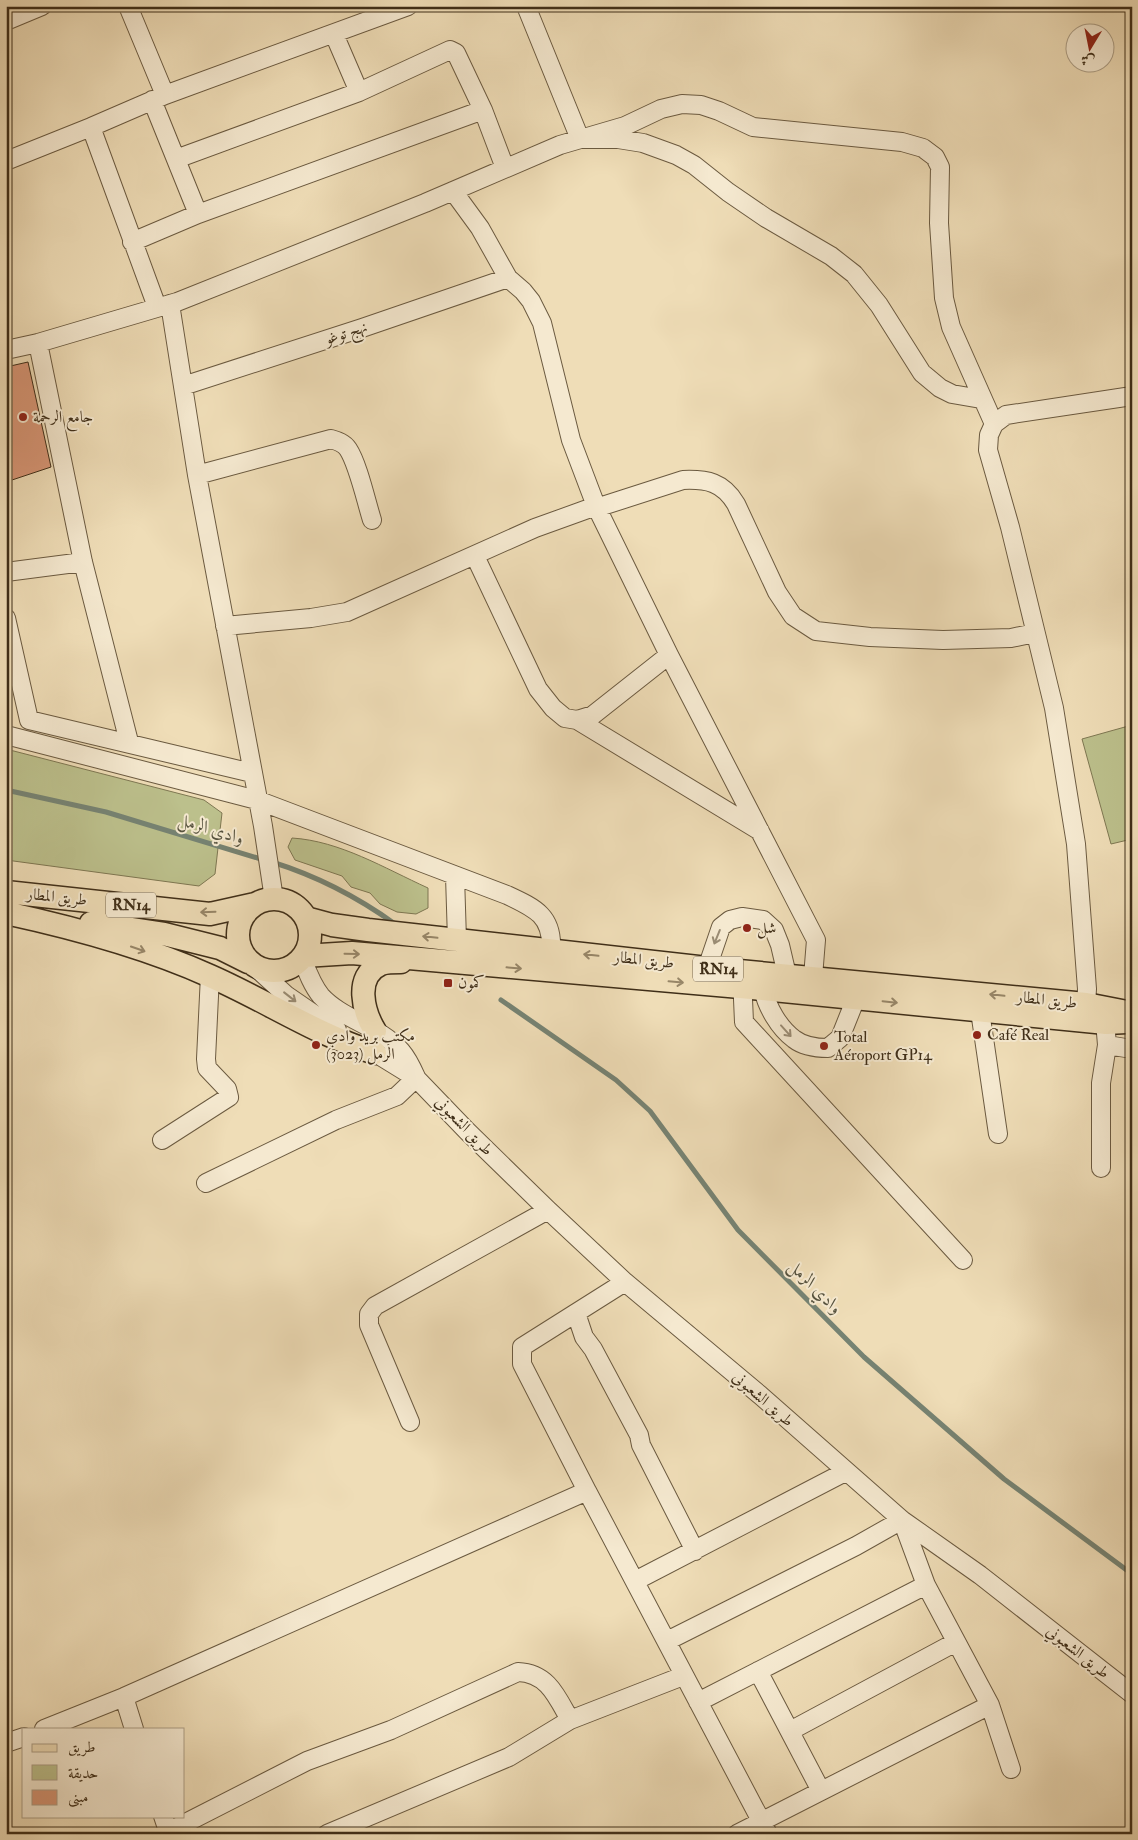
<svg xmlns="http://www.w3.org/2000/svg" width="1138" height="1840" viewBox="0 0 1138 1840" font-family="'IM FELL Double Pica',Amiri,serif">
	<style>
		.green { fill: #bcc08c; stroke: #7e7752 }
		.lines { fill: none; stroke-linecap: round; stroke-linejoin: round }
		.stream { stroke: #768373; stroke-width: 5 }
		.building { fill: #d89676; stroke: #3f2e18 }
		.minor-casing { stroke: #6b5a40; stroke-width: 20 }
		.major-casing { stroke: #3f2e18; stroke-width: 25 }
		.minor { stroke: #f5e9d0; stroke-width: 18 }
		.major { stroke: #efddb7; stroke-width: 22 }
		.oneway { stroke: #978668 }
		.oneway2 { stroke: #9a8c74 }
		.poi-dot { fill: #8f2418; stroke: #f5e9d0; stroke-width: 2 }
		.labels { text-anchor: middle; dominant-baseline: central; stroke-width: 4; stroke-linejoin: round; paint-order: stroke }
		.shield { fill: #f5e9d0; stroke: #76664f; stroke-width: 1 }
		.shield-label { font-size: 15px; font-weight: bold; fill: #3f2e18 }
		.street-label { font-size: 16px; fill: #3f2e18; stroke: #f5e9d0 }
		.poi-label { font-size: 16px; fill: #3f2e18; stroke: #f5e9d0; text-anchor: start }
		.water-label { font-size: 18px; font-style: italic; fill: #56523e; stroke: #f5e9d0 }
	</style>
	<rect width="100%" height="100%" fill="#efddb7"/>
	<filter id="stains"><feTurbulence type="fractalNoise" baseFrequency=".004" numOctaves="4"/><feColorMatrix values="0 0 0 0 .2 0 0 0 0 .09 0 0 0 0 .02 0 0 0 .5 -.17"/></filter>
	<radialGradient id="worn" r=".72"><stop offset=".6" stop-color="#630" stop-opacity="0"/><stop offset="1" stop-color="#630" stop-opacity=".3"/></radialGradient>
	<!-- green -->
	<path class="green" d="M1132 725V839L1111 844 1082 739Z
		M6 749 204 800 222 813 215 874 199 886 6 860Z
		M292 838C340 841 384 868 428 888V908L416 914 397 912 380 904 370 893 351 887 342 876 295 860 288 847Z"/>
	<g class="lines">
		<!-- stream -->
		<path class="stream" d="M6 790 106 812 264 860
			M272 862C317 876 356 896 395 924
			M501 1000 616 1080 650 1111 738 1230 864 1357 1004 1479 1132 1574"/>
	</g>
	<!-- building -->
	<path class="building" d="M28 362 51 467 6 482V367Z"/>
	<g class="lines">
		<defs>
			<path id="minor" d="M128 6 165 95
				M526 6 580 139H618L643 143 676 155 694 165 728 192 766 218 831 256 854 274 879 305 922 373 940 388 952 394 981 399
				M6 21 42 6
				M334 34 359 92
				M152 100 198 214 483 110
				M91 127 157 307
				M176 159 359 92 450 50 456 53 483 110 505 168
				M6 161 91 127 165 95 408 6
				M453 191 480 228 508 278 523 291 531 301 542 323 571 440 596 506
				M132 242 198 214
				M170 304 197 475 263 826 274 899
				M38 343 83 562 129 742
				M6 350 38 343 177 302 425 203 560 145 625 126 661 109 682 104 701 105 719 111 753 127 902 142 923 148 935 157 940 167 939 223 944 298 951 327 994 424
				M183 386 362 328 508 278
				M197 475 331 439C338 441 344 443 348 449 358 464 366 501 372 520
				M596 508 683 480C707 479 723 482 736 504L777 592 793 616 816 631 870 637 943 640 1011 638 1035 633
				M475 556 538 689 553 708 565 718 577 720 593 715 669 655
				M6 572 83 562
				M6 618 29 720 252 773
				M225 626 311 618 347 612 535 528 596 506 669 655 816 940 813 977
				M577 720 760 831
				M6 735 257 800 507 895C535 908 553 916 551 950
				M455 876 457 940
				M302 958C307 971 312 985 321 996 343 1020 380 1026 401 1051 408 1059 412 1068 416 1077
				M253 965 286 995 337 1030
				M707 968 721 927 730 920 742 917 763 920 774 930 780 945 787 975
				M742 976 744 1022 963 1260
				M763 989C767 1007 779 1028 794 1039 803 1046 817 1048 828 1048L840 1038 856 998
				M1086 1004 1087 989 1076 844 1054 708 1010 527 988 450 989 435 994 424 1006 415 1132 396
				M980 1011 998 1134
				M1106 1033 1107 1045 1132 1049
				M364 1046 416 1078 467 1131 548 1210 625 1282 760 1395 902 1520 980 1575 1132 1694
				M162 1140 229 1097 227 1089 207 1068 206 1059 210 975
				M1101 1168V1083L1107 1045
				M206 1183 336 1120 397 1096 416 1078
				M576 1313 584 1337 593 1349 639 1435 641 1445 695 1551
				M410 1422 369 1325V1314L375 1306 548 1210
				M587 1491 522 1364V1347L625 1282
				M635 1581 845 1472
				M667 1641 856 1546 902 1520 926 1585 990 1705
				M758 1671 821 1791
				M124 1697 134 1729
				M698 1702 926 1585
				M44 1729 124 1697 587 1491C648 1605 707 1720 768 1834
				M790 1731 956 1642
				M6 1743 24 1737
				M163 1816 169 1834
				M168 1832 307 1761 391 1730 518 1672C548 1673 557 1697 570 1720
				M327 1834 509 1757 570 1720 683 1676
				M737 1834 990 1705 1011 1769"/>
			<path id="major" d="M6 892 210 914 255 904
				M238 935a36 36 0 1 1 72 0a36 36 0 1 1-72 0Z
				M6 913C75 928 146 947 210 976 267 1001 315 1034 375 1053
				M306 918 332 925 368 930 707 968 1086 1004 1132 1013
				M91 923 164 934 220 948 248 962
				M304 956 352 953 763 989 1106 1023 1127 1022
				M375 1031C364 1013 353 976 381 964 386 962 395 962 401 962"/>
		</defs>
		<!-- minor casing -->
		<use href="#minor" class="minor-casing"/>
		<!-- major casing -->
		<use href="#major" class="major-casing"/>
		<!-- minor -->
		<use href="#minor" class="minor"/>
		<!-- major -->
		<use href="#major" class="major"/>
	</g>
	<!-- one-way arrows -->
	<defs><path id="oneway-shaft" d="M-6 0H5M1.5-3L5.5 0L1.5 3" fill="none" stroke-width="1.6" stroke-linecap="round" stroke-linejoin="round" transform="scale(1.25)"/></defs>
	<g class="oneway">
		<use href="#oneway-shaft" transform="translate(208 912) rotate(178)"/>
		<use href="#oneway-shaft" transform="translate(430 937) rotate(-174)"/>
		<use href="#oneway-shaft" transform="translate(138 949) rotate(19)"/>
		<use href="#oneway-shaft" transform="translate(352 954) rotate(1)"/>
		<use href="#oneway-shaft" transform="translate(591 955) rotate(-174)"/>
		<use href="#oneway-shaft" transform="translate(514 968) rotate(5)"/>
		<use href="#oneway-shaft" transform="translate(676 982) rotate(5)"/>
		<use href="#oneway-shaft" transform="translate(997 995) rotate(-174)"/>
		<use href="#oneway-shaft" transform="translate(890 1002) rotate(6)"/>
	</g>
	<g class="oneway2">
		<use href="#oneway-shaft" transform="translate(717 937) rotate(112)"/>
		<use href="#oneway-shaft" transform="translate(290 997) rotate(38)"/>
		<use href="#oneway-shaft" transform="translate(786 1031) rotate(48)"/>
	</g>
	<!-- markers -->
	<g class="poi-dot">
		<circle cx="23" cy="417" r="5"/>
		<circle cx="747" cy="928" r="5"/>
		<rect x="443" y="978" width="10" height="10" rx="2.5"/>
		<circle cx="977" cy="1035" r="5"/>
		<circle cx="316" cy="1045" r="5"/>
		<circle cx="824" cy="1046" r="5"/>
	</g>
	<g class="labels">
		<!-- shield labels -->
		<g class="shield">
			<rect x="106" y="892.5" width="50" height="25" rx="4"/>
			<rect x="693" y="956.5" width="50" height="25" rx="4"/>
		</g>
		<g class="shield-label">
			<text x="131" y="905">RN14</text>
			<text x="718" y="969">RN14</text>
		</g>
		<!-- street labels -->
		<g class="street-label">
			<text transform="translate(346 333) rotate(-18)">نهج توغو</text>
			<text transform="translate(57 897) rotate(6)">طريق المطار</text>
			<text transform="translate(644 960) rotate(6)">طريق المطار</text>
			<text transform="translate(1047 1000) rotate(6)">طريق المطار</text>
			<text transform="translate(464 1126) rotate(46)">طريق الشعبوني</text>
			<text transform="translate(763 1399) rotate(41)">طريق الشعبوني</text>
			<text transform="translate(1078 1652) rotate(38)">طريق الشعبوني</text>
		</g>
		<!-- poi labels -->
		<g class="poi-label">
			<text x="33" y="417">جامع الرحمة</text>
			<text x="757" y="928">شل</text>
			<text x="458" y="983">كمون</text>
			<text x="987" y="1035">Café Real</text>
			<text x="326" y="1036">مكتب بريد وادي<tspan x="326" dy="18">الرمل (3023)</tspan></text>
			<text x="834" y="1037">Total<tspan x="834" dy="18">Aéroport GP14</tspan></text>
		</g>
		<!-- water labels -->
		<g class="water-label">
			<text transform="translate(211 829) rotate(17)">وادي الرمل</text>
			<text transform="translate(815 1287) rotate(45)">وادي الرمل</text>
		</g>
	</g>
	<!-- margin -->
	<rect width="1138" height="1840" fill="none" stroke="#efddb7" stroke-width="25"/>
	<rect x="8" y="8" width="1123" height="1825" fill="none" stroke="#3f2e18" stroke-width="2.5"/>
	<rect x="12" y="12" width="1113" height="1815" fill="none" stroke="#3f2e18"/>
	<!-- legend -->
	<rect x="22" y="1728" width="162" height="90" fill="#f5e9d0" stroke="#ac9e86"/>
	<rect x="32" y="1744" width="25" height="8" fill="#efddb7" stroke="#ac9e86"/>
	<text x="68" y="1752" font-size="15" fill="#3f2e18">طريق</text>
	<rect x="32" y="1765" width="25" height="15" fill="#bcc08c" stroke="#ac9e86"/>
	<text x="68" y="1778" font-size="15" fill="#3f2e18">حديقة</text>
	<rect x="32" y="1790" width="25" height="15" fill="#d89676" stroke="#ac9e86"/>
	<text x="68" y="1802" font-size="15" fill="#3f2e18">مبنى</text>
	<!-- north arrow -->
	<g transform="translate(1090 48) rotate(190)"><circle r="24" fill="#f5e9d0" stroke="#ac9e86"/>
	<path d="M0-4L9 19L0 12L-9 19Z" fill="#8f2418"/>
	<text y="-8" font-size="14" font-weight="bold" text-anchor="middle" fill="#3f2e18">ش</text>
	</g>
	<rect width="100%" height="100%" filter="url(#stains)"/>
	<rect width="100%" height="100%" fill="url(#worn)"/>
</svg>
